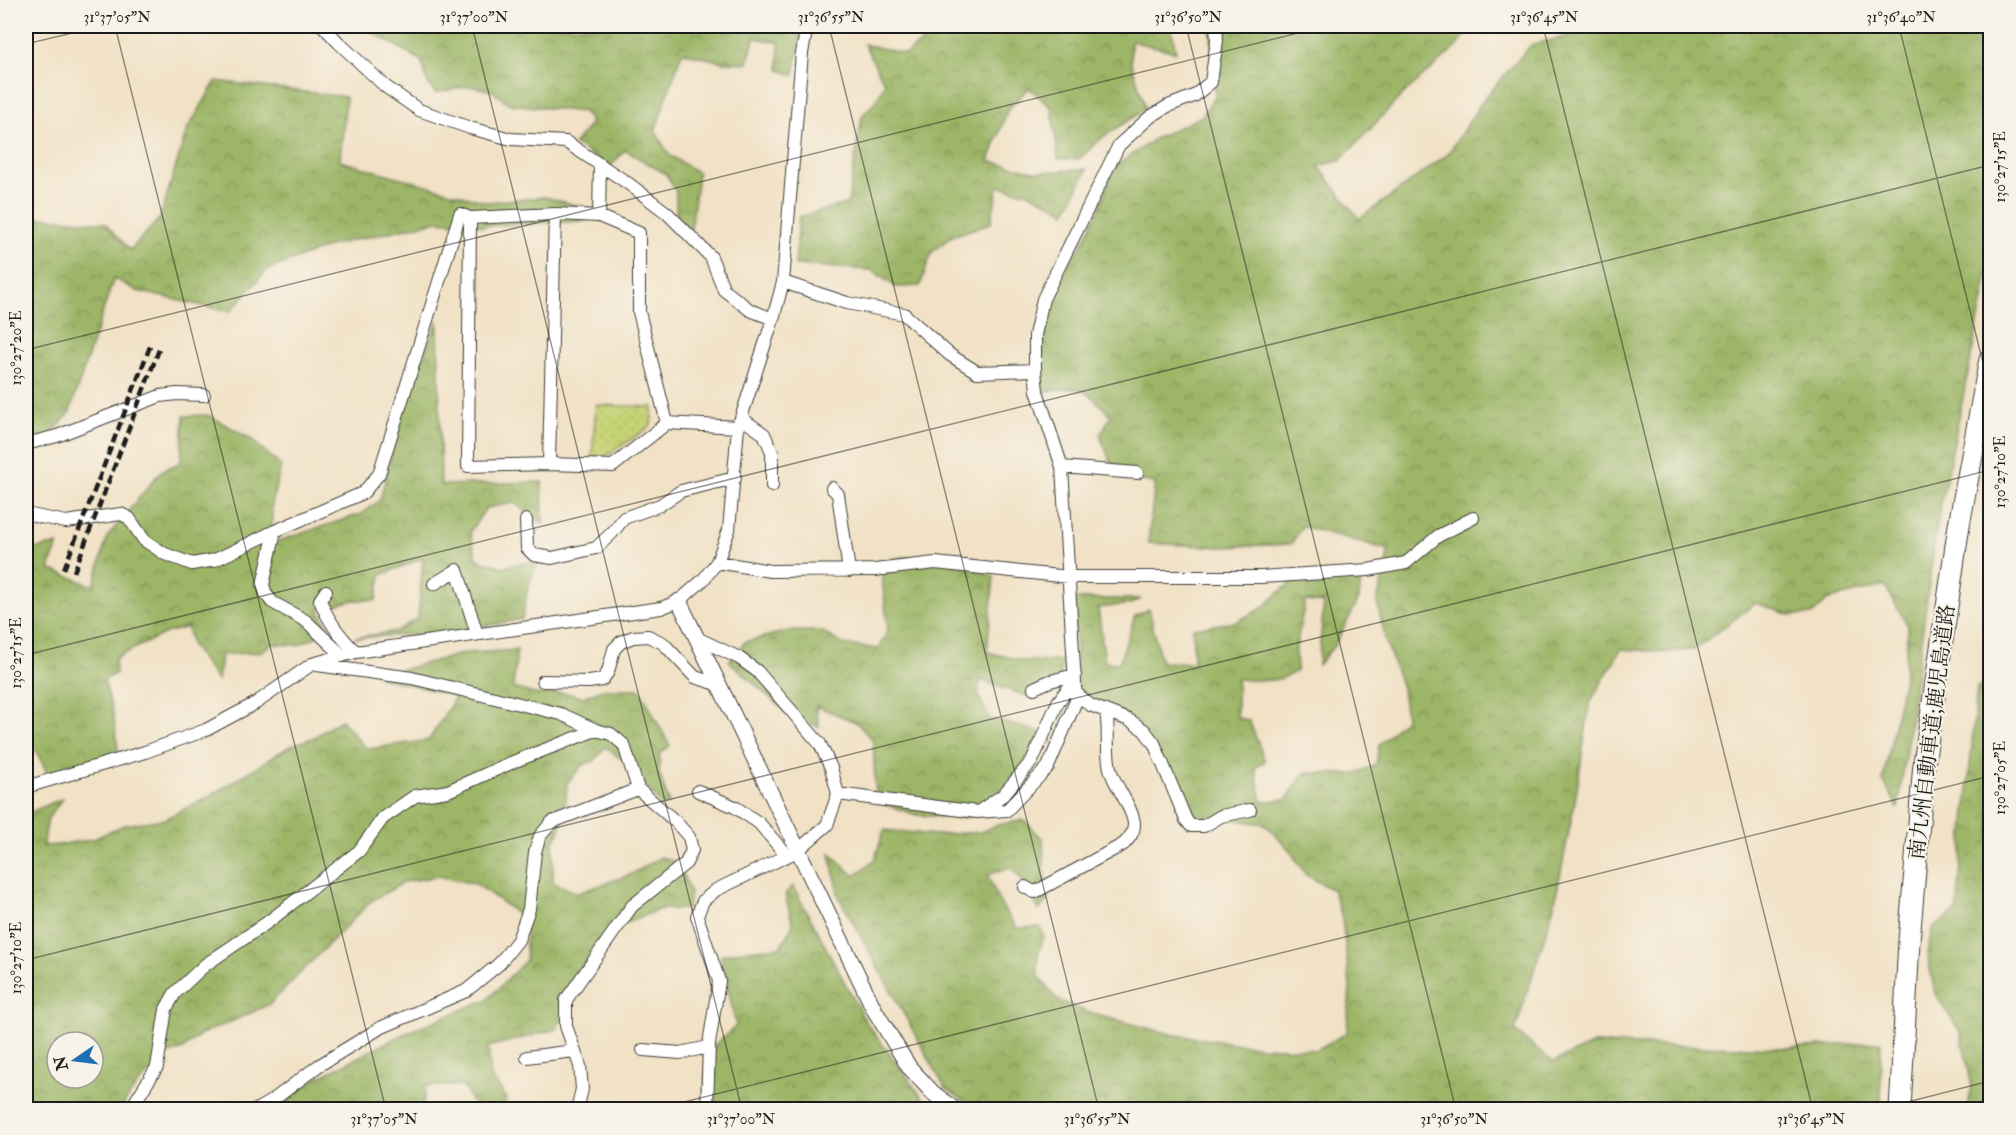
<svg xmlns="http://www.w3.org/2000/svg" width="2016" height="1135" viewBox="0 0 2016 1135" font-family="'IM FELL Double Pica','Noto Serif JP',serif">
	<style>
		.forest { fill: url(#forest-crowns); stroke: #5c6841; stroke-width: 1.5; fill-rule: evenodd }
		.park { fill: url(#park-dots); stroke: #717848; stroke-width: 1.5 }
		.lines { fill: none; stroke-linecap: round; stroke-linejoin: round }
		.minor-casing { stroke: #3c3a35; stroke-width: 14 }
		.tertiary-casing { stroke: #3c3a35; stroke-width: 17 }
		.motorway-casing { stroke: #3c3a35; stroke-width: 23 }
		.minor { stroke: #fff; stroke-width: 12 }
		.tertiary { stroke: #fff; stroke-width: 15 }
		.motorway { stroke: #fff; stroke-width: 21 }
		.rail { stroke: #1c1c1c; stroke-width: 4.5; stroke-dasharray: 9 4.5; stroke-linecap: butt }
		.ticks { fill: none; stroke: #1c1c1c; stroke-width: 1.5; stroke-opacity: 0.45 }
		.labels { text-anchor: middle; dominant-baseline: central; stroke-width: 4.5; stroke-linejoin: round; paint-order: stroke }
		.street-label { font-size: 21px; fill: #1c1c1c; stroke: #f7f3e8 }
		.neatline { fill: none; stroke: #1c1c1c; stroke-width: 2 }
		.ticks-label { font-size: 15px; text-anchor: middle; fill: #1c1c1c }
	</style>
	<defs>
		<pattern id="forest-crowns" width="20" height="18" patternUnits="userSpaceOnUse" patternTransform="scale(1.5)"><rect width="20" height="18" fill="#9cb566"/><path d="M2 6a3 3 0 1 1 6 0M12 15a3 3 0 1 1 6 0" fill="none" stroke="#7e9253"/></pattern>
		<pattern id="park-dots" width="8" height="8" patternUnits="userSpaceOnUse" patternTransform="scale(1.5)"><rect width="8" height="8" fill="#c6d375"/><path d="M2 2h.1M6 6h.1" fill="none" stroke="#aab565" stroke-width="1.8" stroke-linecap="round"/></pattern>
	</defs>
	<rect width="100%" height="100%" fill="#f7f3e8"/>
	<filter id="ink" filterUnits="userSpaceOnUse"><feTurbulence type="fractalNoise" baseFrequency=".0167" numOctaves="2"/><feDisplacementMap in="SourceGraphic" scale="12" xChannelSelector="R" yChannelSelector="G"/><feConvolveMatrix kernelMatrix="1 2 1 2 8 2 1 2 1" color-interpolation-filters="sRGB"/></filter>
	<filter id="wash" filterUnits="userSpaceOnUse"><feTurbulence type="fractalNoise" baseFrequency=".008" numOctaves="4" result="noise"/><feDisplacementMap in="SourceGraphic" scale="24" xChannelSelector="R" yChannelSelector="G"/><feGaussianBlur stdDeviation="1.35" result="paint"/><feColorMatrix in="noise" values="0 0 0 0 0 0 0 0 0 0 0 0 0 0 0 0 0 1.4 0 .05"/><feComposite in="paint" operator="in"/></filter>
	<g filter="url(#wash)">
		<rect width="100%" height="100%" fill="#f1e1c5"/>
		<!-- forest -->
		<path class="forest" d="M361 26H802L794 75 779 70V42L754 38 748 63 723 62 682 52 655 131 669 155 698 173 691 230 676 216V192L666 174 625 150 610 167 574 144 591 123 584 112 510 104 492 91 470 86 435 93 427 81 421 60Z
			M930 26H1171L1176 52 1131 41V62L1146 109 1103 137 1079 159H1058L1052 108 1029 88 1008 109 989 161 1038 172 1087 169 1066 212 1032 194 998 186 991 223 952 236 932 252 920 286 896 287 871 270 795 265 799 217 848 203 862 116 875 102 885 84 864 44 905 54 921 43Z
			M1210 26H1473L1454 49 1403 94 1340 161 1318 166 1359 219 1448 154 1483 100 1531 45 1612 26H1990V265L1938 519 1898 808 1883 780 1904 677 1908 626 1885 586 1829 599 1812 615H1790L1756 603 1693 650 1666 652 1621 649 1590 703 1575 801 1554 906 1515 1031 1553 1062 1594 1044 1791 1048 1881 1042V1109H976L945 1088 839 897 830 853 855 876 875 859 884 830 936 835 980 832 998 825 1024 820 1043 839 1044 870 1048 899 1039 910 1024 882 1010 867 988 875 999 902 1017 928 1040 927 1044 936 1038 955V975L1057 1000 1093 1014 1175 1035 1262 1047 1316 1050 1347 1033 1350 987 1342 918 1333 890 1306 875 1289 849 1265 824 1229 819 1194 825 1169 769 1138 734 1100 713 1077 686 1074 599H1141L1130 604 1098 608 1105 662 1119 663 1135 616 1149 609 1161 662 1193 663V628L1236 622 1261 609 1291 582 1309 583 1361 576 1359 599 1334 646 1318 665 1324 603 1305 601 1296 647 1297 670C1280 685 1257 680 1237 679V718L1249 720 1265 761 1255 768 1262 802 1287 799 1304 773 1354 774 1376 765 1379 745 1406 718 1402 688 1386 642 1377 602 1389 550 1302 526 1291 544 1222 547 1148 543 1155 483C1113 476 1115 473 1100 435L1111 416C1083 387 1084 385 1043 392L1040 372 1046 329 1048 296 1084 241 1102 202 1113 168 1156 138 1202 116 1216 95Z
			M216 81 346 97 340 161 487 202 545 197 594 210 585 221 483 226 438 221 332 245 267 270 230 312 137 291 114 278 69 414 36 451 26 452V216L105 223 130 250 160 218 187 130Z
			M438 320 441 485 542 482 543 524 514 503 486 508 470 532 477 559 502 567 537 561 528 588 522 619 454 632 354 638 397 631 418 618 423 558 381 575 376 600H355L319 609 329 631 298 645 272 644 260 652 221 655 218 681 192 646 187 627 166 633 115 658 116 673 104 680 113 713 119 756 50 778 26 732V544L30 550 58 544 49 569 94 586 107 537 161 471 181 462 184 416 208 415 250 438 281 466 272 502V543L361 514 380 500 394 445 415 376Z
			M904 557 945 560 994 576 987 652 1024 661H1061V691L1029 697 980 680 978 695 990 719 1040 732 1033 751 987 814 960 818 917 815 876 802 873 741 856 722 816 706 819 727 786 712 729 661 745 642 788 631H821L842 644 878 649 888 630 880 561Z
			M517 650 513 688 534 694 566 693 583 697 602 689H640L670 746 660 753 659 773 669 803 662 806 627 763 605 747 594 761 583 765 567 783 565 812 559 832 553 843V883L578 893 632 874 661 857 678 863 690 891 688 909H661L613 928 589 951V971L569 1002 557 1029 488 1047 491 1077 507 1098 502 1109H476L463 1086H426L422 1109H278L304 1085 401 1035 488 999 526 960 525 919 476 884 438 876 404 882 371 901 270 1004 235 1020 201 1034 183 1049 166 1055 137 1085 120 1109 26 1110V814L63 798 48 818 43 846 58 845 94 839 124 825 165 819 212 795 290 746 313 738 341 720 367 749 429 740 456 696 378 677 407 668 466 653ZM57 1042H93V1078H57Z
			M1990 682V1109H1966L1972 1087 1961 1033 1935 994 1927 952 1933 928 1957 911 1977 687Z
			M793 886 867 1024 931 1109 705 1110 707 1052 736 1026 721 955 747 950 780 947 793 925 785 894Z"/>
		<!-- park -->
		<path class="park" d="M596 405 653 407 651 424 647 429 606 456 592 458Z"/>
	</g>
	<g filter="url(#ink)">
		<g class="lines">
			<defs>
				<path id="minor" d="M323 26 339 43 386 87 419 110 470 128 511 139 566 142 629 184 667 213 711 257 724 290 750 310 773 319
					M599 216 600 164
					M783 282 847 303 904 314 950 355 977 372 1035 370
					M741 418 764 434 772 452V486
					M667 423 639 312V233L599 216 555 214 470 218 468 466 549 464 613 466 667 423 738 427
					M26 444 57 436 160 396 177 394 204 395
					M549 464 555 214
					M1062 467 1137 473
					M832 488 838 494 849 571
					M26 514 66 522 121 514 129 518 144 540 165 554 192 564 215 560 275 531 363 493 379 474 460 214 470 218
					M526 520 527 548 534 555 552 558 596 548 612 533 624 518 660 505 681 491 735 478
					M275 531 263 585 266 594 272 602 306 621 343 656
					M717 562 770 571 875 570 935 563 1069 577H1261L1368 570 1406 563 1438 536 1473 518
					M434 584 457 570 477 634
					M326 591 320 600C328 621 340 637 356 652
					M697 638 739 658 757 671 820 744 831 768 838 794
					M317 665 412 678 561 714 596 730 611 734 624 745 638 789 676 822 689 837 692 850 686 863 632 906 566 1000V1026L580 1066 582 1089 577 1110
					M543 681 589 682 602 680 608 672 614 649 621 642 633 637 648 636 663 643 695 677 717 684
					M1034 688 1050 681 1075 675
					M1076 693 1090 705 1129 720 1144 730 1154 743 1186 820 1191 826H1204L1221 816 1250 810
					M26 787 145 752 206 730 256 703 312 664 356 652 661 608 679 601 703 580 717 562 729 530 738 427 773 319 783 282 802 53 807 26
					M698 791 735 807 759 823 787 856
					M978 812 1003 795 1032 761 1058 702 1075 679
					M1025 887 1034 892 1037 891 1124 844C1130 837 1134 833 1134 824 1133 808 1116 788 1111 772 1105 753 1110 732 1106 712
					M643 1050 680 1053 709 1047
					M527 1057 574 1051
					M130 1110 157 1067 166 1009 175 993 205 965 268 922 359 851 383 818 415 796 448 791 513 762 596 730
					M256 1110 273 1100 318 1066 380 1028 466 991 499 964 518 940 529 909 535 852 540 836 552 822 638 789
					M707 1110 709 1044 719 981 697 916 703 901 716 890 797 851 827 825 838 794 977 812 1007 810 1048 767 1076 701 1062 467 1037 391 1035 370V335L1043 299 1119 145 1150 117 1168 106 1194 96 1211 82 1217 40 1216 26"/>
				<path id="tertiary" d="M679 601 874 1009 909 1067 933 1093 955 1110"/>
				<path id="motorway" d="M1900 1110 1909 941 1924 764 1959 525 1990 359"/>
			</defs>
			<!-- minor casing -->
			<use href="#minor" class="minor-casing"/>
			<!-- tertiary casing -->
			<use href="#tertiary" class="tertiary-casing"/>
			<!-- motorway casing -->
			<use href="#motorway" class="motorway-casing"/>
			<!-- minor -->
			<use href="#minor" class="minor"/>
			<!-- tertiary -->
			<use href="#tertiary" class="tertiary"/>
			<!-- motorway -->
			<use href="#motorway" class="motorway"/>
			<!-- rail -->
			<path class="rail" d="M64 569 151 344
				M74 572 160 347"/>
		</g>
	</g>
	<!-- ticks -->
	<path class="ticks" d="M115 26 386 1110M472 26 742 1110M829 26 1099 1110M1186 26 1456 1110M1543 26 1813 1110M1899 26 1990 391M26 44 102 26M26 350 1326 26M26 655 1990 165M26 960 1990 470M26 1096 29 1110M652 1110 1990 776M1876 1110 1990 1081"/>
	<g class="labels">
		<!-- street labels -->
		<g class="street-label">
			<text transform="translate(1932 732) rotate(-83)">南九州自動車道;鹿児島道路</text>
		</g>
	</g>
	<!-- margin -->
	<rect width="2016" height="1135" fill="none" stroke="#f7f3e8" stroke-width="66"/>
	<!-- north arrow -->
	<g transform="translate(75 1060) rotate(256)"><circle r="28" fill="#f7f3e8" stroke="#9f9d96" stroke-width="1.5"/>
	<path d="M0-4.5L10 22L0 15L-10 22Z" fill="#1f6fb2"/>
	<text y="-9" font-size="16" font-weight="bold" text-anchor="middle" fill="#1c1c1c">N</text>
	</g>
	<rect x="33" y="33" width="1950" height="1069" class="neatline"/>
	<g class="ticks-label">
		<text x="117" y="22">31°37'05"N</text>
		<text x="474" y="22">31°37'00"N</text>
		<text x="831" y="22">31°36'55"N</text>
		<text x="1188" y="22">31°36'50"N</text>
		<text x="1544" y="22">31°36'45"N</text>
		<text x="1901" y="22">31°36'40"N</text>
		<text transform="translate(2000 167) rotate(-90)" y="5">130°27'15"E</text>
		<text transform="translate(16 348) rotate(-90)" y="5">130°27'20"E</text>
		<text transform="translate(2000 472) rotate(-90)" y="5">130°27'10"E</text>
		<text transform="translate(16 653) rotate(-90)" y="5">130°27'15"E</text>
		<text transform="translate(2000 778) rotate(-90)" y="5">130°27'05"E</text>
		<text transform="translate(16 958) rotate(-90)" y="5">130°27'10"E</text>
		<text x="384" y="1124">31°37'05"N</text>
		<text x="741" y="1124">31°37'00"N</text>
		<text x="1097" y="1124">31°36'55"N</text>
		<text x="1454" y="1124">31°36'50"N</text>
		<text x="1811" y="1124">31°36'45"N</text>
	</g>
</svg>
